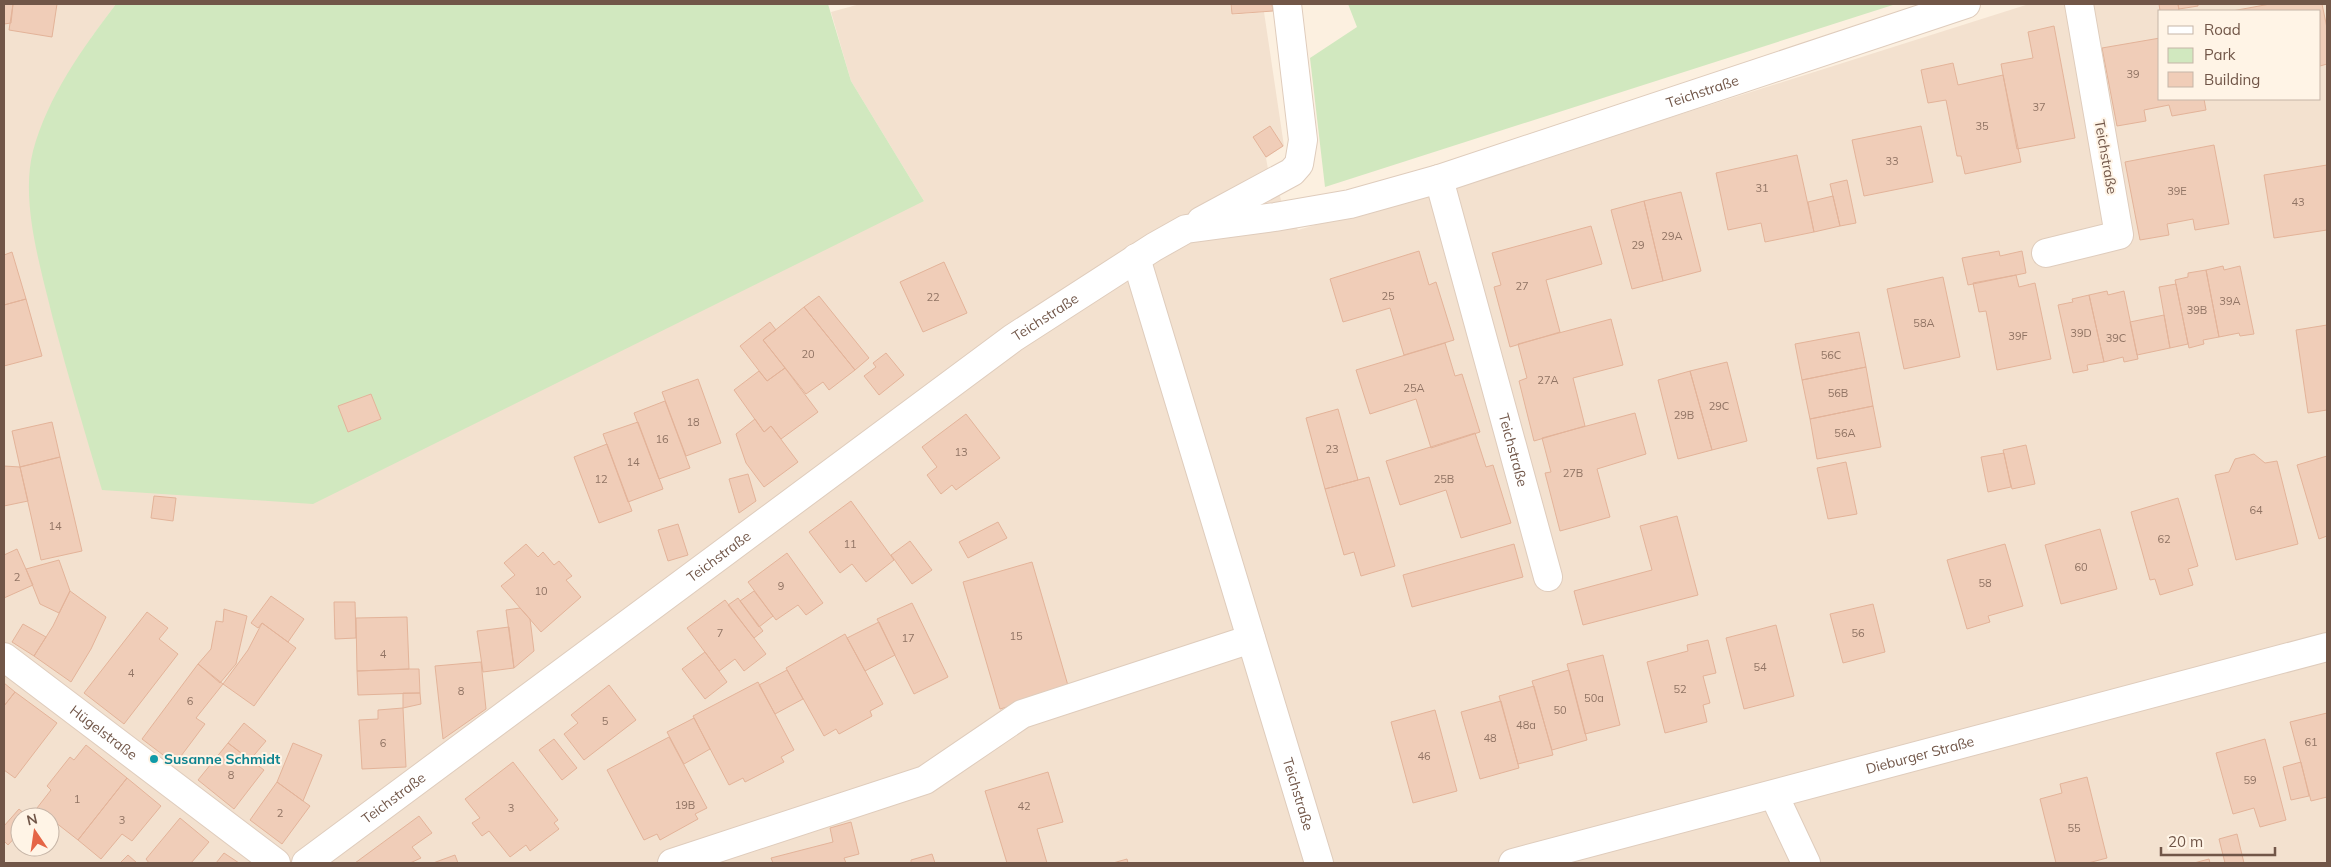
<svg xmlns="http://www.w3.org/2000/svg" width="2331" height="867" viewBox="0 0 2331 867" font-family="Mulish,sans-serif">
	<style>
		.residential { fill: #f3e1cf; fill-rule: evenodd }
		.green { fill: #d1e8bf }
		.building { fill: #f0cdb8; stroke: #e3b399 }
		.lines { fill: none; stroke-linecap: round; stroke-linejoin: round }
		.minor-casing { stroke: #dfccbc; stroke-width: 30 }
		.minor { stroke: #fff; stroke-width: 28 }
		.culture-dot { fill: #0f9aa8; stroke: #fff4e6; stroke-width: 2 }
		.labels { text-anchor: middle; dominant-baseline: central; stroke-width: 4; stroke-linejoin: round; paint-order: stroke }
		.number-label { font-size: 11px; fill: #917464 }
		.street-label { font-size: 14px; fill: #715648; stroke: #fff4e6 }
		.culture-label { font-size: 14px; font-weight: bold; fill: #0d838f; stroke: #fff4e6; text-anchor: start }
	</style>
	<rect width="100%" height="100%" fill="#fcf0e0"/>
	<!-- residential -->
	<path class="residential" d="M4 4H116L91 38 924 201 851 81 831 12 860 4H1230L1232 15 1264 12 1284 146 1266 158 1268 169 1276 180 1281 200 1298 230 1508 169 2029 4H2327V863H4ZM2160 11H2320V99H2160ZM20 817H50V847H20Z"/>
	<!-- green -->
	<path class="green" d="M116 4H828L851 81 924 201 313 504 102 490C85 433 68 376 53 319 41 269 20 202 33 151 48 96 82 49 116 4Z
		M1348 4H1896L1325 187 1310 58 1357 27Z"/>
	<!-- building -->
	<path class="building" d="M4 4H13L11 23 4 24Z
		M13 4H57L52 37 9 30Z
		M1231 4H1272L1273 11 1232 14Z
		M2159 4H2178L2179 11H2160Z
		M2178 4H2198V6L2179 9Z
		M2270 4H2322L2327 28V64L2320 66V11H2232Z
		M2054 26 2075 138 2017 149 2001 64 2033 58 2028 32Z
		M2160 38V99H2204L2206 110 2172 116 2169 105 2144 110 2146 121 2117 126 2102 48Z
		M1953 63 1958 85 2003 75 2021 162 1965 174 1961 156H1957L1946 100 1928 103 1921 70Z
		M1270 126 1283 146 1266 157 1253 137Z
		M1921 126 1933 182 1864 196 1852 140Z
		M2214 145 2229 224 2195 230 2193 219 2167 224 2169 235 2140 240 2125 162Z
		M1797 155 1814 232 1765 242 1761 223 1728 230 1716 173Z
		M2327 165V230L2274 238 2264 175Z
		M1847 180 1856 223 1840 226 1830 184Z
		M1681 192 1701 271 1663 281 1644 201Z
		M1833 196 1840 226 1814 232 1808 202Z
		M1644 201 1663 281 1632 289 1611 210Z
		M1591 226 1602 264 1546 280 1560 332 1510 347 1494 287 1501 285 1492 253Z
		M1419 251 1429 285 1436 282 1454 340 1404 355 1390 308 1343 322 1330 279Z
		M1999 251 2000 256 2022 251 2026 273 1968 285 1962 258Z
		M12 252 26 299 4 305V255Z
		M944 262 967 313 923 332 900 282Z
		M2223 266 2224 270 2240 266 2254 334 2240 336 2239 333 2219 337 2206 270Z
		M2206 270 2219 337 2203 340 2204 344 2189 348 2175 280 2188 277V273Z
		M2016 275 2019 287 2035 283 2051 359 1997 370 1986 311 1979 312 1973 283Z
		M1943 277 1960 357 1904 369 1887 289Z
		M2176 284 2188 344 2170 348 2159 287Z
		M2107 291 2108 295 2124 291 2138 359 2124 362 2123 357 2104 362 2089 295Z
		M2089 295 2104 362 2087 365 2088 370 2073 373 2058 305 2073 302 2072 299Z
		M819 296 869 358 855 370 804 307Z
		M26 299 42 356 4 366V305Z
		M804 307 855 370 829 390 823 382 806 394 763 340Z
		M2164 315 2170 348 2137 355 2130 322Z
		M1611 319 1623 365 1573 378 1585 426 1534 441 1519 381 1527 378 1518 344Z
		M770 322 776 330 763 340 785 368 767 381 740 346Z
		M2327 325V410L2308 413 2296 330Z
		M1859 332 1866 367 1802 380 1795 344Z
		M1445 343 1455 376 1462 374 1480 432 1431 448 1416 399 1370 414 1356 370Z
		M886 353 904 375 879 395 864 376 876 367 873 363Z
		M1727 362 1747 441 1712 450 1690 371Z
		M1866 367 1873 406 1810 419 1802 380Z
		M785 368 818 412 781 439 771 426 764 432 734 390 759 371 767 381Z
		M1690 371 1712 450 1678 459 1658 380Z
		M698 379 721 443 686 456 662 392Z
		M371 394 381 419 348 432 338 406Z
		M665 401 690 468 659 479 634 413Z
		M1873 406 1881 447 1817 459 1810 419Z
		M1338 409 1358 480 1325 489 1306 418Z
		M1635 413 1646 454 1597 469 1610 517 1560 531 1545 473 1551 472 1542 438Z
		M966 414 1000 458 956 490 952 485 941 494 927 475 937 467 922 447Z
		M755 419 764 432 771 426 798 462 764 487 746 463 736 434Z
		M52 422 60 457 20 467 12 431Z
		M638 422 663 489 628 502 603 434Z
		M1475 433 1486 467 1493 465 1511 523 1461 538 1446 490 1400 505 1386 461Z
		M607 444 632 511 599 523 574 457Z
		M2026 445 2035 484 2012 489 2003 450Z
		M2004 453 2011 487 1988 492 1981 457Z
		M2254 454 2265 463 2277 461 2298 544 2236 560 2215 475 2229 472 2235 459Z
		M2327 456V536L2319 539 2297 465Z
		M60 457 82 551 41 560 20 467Z
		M1846 462 1857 514 1828 519 1817 468Z
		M4 466 20 467 28 501 4 506Z
		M748 474 756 501 739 513 729 479Z
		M1369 477 1395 566 1361 576 1354 552 1344 555 1325 489Z
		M154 496 176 498 173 521 151 518Z
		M2178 498 2198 566 2188 569 2193 585 2160 595 2155 579 2150 580 2131 512Z
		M851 501 894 560 866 582 852 564 840 573 809 532Z
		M1677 516 1698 595 1583 625 1574 591 1652 570 1640 526Z
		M998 522 1007 538 968 558 959 542Z
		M678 524 688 555 668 561 658 530Z
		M2100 529 2117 589 2061 604 2045 545Z
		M910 541 932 570 912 584 891 555Z
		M526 544 538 557 543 552 554 565 559 561 572 576 566 580 581 597 541 632 501 586 515 575 504 563Z
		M1514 544 1523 577 1412 607 1403 575Z
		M2005 544 2023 606 1988 616 1990 622 1967 629 1947 560Z
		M17 549 33 585 4 598V555Z
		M787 553 823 603 806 615 798 605 776 620 748 582Z
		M59 560 70 591 59 613 40 604 26 569Z
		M1032 562 1069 689 1000 709 963 582Z
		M70 591 106 617 91 649 71 682 34 656 53 626Z
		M754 591 773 616 759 627 740 601Z
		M271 596 304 619 288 642 262 623 258 628 251 623Z
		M738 598 763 631 754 638 728 605Z
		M725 600 766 654 744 671 735 659 719 671 687 628Z
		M334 602H355L356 638 335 639Z
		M912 603 948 677 914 694 877 619Z
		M1873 604 1885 652 1843 663 1830 614Z
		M520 608 530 619 534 651 514 668 506 610Z
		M224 609 247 616 236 664 220 683 198 664 211 649 216 621 223 622Z
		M147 612 168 628 159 639 178 654 124 724 84 693Z
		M407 617 409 669 357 671 356 618Z
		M879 622 895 655 865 671 847 638Z
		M262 623 296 648 254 706 223 684 248 650Z
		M23 624 46 637 34 656 12 642Z
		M1776 625 1794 696 1744 709 1726 638Z
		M509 627 514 668 483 672 477 631Z
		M845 634 883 704 870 711 872 716 839 734 836 729 824 736 786 668Z
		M1708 640 1716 673 1703 676 1710 703 1703 705 1707 722 1665 733 1647 662 1688 651 1687 645Z
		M705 652 727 682 705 699 682 669Z
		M1603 655 1620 725 1585 734 1567 664Z
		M481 662 486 709 443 739 435 666Z
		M198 664 223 684 196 718 205 724 175 764 142 739Z
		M409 669H419L420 693 358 695 357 671Z
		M787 670 803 699 775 714 759 685Z
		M1569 670 1587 740 1552 750 1532 681Z
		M758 682 794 750 781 757 784 762 745 782 743 778 729 785 693 716Z
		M4 683 15 692 4 706Z
		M609 685 636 720 584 760 564 734 578 723 571 715Z
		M1534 686 1553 755 1518 764 1499 696Z
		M15 692 57 723 15 778 4 770V706Z
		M403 693H420L421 704 403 708Z
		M1501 701 1519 768 1480 779 1461 712Z
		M403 708 406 767 362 769 359 720 378 719V710Z
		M1435 710 1457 791 1413 803 1391 722Z
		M2327 713V797L2311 801 2290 722Z
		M694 718 710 749 684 764 667 732Z
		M244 723 266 741 250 760 228 743Z
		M669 737 707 808 695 814 698 819 660 840 657 834 644 840 607 770Z
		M554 739 577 768 562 780 539 750Z
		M2265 739 2286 820 2260 827 2254 808 2233 814 2216 753Z
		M228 743 264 770 234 809 198 780Z
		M293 743 322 755 303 801 277 782Z
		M86 745 127 778 78 840 37 808 51 790 47 786 70 757 74 760Z
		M513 762 558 820 554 823 559 829 530 851 526 845 510 857 489 831 482 836 472 823 480 818 465 799Z
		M2301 762 2309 796 2291 800 2283 767Z
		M1048 772 1063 822 1037 829 1047 863H1007L985 791Z
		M2087 777 2107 858 2088 863H2056L2040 799 2062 793 2060 784Z
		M127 778 161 806 132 841 122 834 101 859 78 840Z
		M277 782 310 806 282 844 250 820Z
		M19 809 28 817H20V832L8 845 4 841V826Z
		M419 816 432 833 412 847 421 858 410 863H355Z
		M180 818 209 842 191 863H149L146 859Z
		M851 822 859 854 844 858 846 863H773L771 858 833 842 830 828Z
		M2237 834 2244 863H2225L2219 839Z
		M224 853 239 863H216Z
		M932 854 935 863H911V860Z
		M128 855 137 863H120Z
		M455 855 458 863H433Z
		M1127 859 1128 863H1113Z
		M2209 859 2210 863H2194Z"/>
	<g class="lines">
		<defs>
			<g id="minor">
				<path id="s1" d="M1439 179 1548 577"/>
				<path d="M1201 221 1292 172 1299 164 1303 140 1287 4"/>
				<path d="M2046 253 2119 235 2079 4"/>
				<path id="s2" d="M1136 258 1319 863"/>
				<path id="s3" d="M4 657 276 863"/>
				<path d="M1774 795 1806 863"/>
				<path id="s4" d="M306 863 1013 338 1154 247 1186 229 1275 217 1350 204 1439 179 1966 4"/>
				<path d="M672 863 925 780 1022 714 1251 639"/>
				<path id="s5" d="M1513 863 2327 647"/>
			</g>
		</defs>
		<!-- minor casing -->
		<use href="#minor" class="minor-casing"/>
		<!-- minor -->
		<use href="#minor" class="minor"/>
	</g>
	<!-- markers -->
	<circle class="culture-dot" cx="154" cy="759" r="5"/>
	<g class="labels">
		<!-- number labels -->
		<g class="number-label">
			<text x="2133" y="74">39</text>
			<text x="2039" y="107">37</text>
			<text x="1982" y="126">35</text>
			<text x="1892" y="161">33</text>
			<text x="1762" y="188">31</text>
			<text x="2177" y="191">39E</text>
			<text x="2298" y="202">43</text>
			<text x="1672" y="236">29A</text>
			<text x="1638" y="245">29</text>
			<text x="1522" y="286">27</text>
			<text x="1388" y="296">25</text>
			<text x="933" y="297">22</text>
			<text x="2230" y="301">39A</text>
			<text x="2197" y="310">39B</text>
			<text x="1924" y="323">58A</text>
			<text x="2081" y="333">39D</text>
			<text x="2018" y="336">39F</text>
			<text x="2116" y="338">39C</text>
			<text x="808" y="354">20</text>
			<text x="1831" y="355">56C</text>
			<text x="1548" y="380">27A</text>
			<text x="1414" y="388">25A</text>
			<text x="1838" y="393">56B</text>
			<text x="1719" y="406">29C</text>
			<text x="1684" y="415">29B</text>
			<text x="693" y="422">18</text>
			<text x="1845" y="433">56A</text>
			<text x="662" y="439">16</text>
			<text x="1332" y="449">23</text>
			<text x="961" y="452">13</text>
			<text x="633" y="462">14</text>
			<text x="1573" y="473">27B</text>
			<text x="601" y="479">12</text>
			<text x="1444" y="479">25B</text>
			<text x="2256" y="510">64</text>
			<text x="55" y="526">14</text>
			<text x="2164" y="539">62</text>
			<text x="850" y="544">11</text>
			<text x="2081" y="567">60</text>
			<text x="17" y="577">2</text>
			<text x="1985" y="583">58</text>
			<text x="781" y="586">9</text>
			<text x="541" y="591">10</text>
			<text x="720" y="633">7</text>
			<text x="1858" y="633">56</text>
			<text x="1016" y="636">15</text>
			<text x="908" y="638">17</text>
			<text x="383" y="654">4</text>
			<text x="1760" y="667">54</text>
			<text x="131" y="673">4</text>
			<text x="1680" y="689">52</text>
			<text x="461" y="691">8</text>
			<text x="1594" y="698">50a</text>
			<text x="190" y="701">6</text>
			<text x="1560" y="710">50</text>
			<text x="605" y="721">5</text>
			<text x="1526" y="725">48a</text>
			<text x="1490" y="738">48</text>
			<text x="2311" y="742">61</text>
			<text x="383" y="743">6</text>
			<text x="1424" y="756">46</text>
			<text x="231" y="775">8</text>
			<text x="2250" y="780">59</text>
			<text x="77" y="799">1</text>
			<text x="685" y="805">19B</text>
			<text x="1024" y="806">42</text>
			<text x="511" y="808">3</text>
			<text x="280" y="813">2</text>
			<text x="122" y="820">3</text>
			<text x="2074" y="828">55</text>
		</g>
		<!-- street labels -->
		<g class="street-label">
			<text stroke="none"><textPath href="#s4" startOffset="1621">Teichstraße</textPath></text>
			<text transform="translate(2106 157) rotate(80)">Teichstraße</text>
			<text stroke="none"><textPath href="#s4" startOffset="919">Teichstraße</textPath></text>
			<text stroke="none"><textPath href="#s1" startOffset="281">Teichstraße</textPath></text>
			<text stroke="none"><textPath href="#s4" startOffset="514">Teichstraße</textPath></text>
			<text stroke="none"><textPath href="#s3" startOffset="125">Hügelstraße</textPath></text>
			<text stroke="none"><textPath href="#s5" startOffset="421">Dieburger Straße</textPath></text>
			<text stroke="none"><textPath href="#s2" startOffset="560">Teichstraße</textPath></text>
			<text stroke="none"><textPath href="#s4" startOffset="109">Teichstraße</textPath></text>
		</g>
		<!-- culture labels -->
		<g class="culture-label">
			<text x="164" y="759">Susanne Schmidt</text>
		</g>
	</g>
	<!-- border -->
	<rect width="2331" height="867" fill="none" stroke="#715648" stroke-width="10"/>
	<!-- legend -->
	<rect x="2158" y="10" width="162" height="90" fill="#fff4e6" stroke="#c6b5a7"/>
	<rect x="2168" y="26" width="25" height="8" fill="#ffffff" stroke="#c6b5a7"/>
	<text x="2204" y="35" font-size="15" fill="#715648">Road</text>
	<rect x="2168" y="48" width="25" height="15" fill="#d1e8bf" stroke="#c6b5a7"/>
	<text x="2204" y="60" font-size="15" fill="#715648">Park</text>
	<rect x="2168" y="72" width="25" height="15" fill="#f0cdb8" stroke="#c6b5a7"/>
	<text x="2204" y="85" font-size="15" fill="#715648">Building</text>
	<!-- north arrow -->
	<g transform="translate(35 832) rotate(347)"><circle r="24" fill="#fff4e6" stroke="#c6b5a7"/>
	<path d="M0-4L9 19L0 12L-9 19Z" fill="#e56546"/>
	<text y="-8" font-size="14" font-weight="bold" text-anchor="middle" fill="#715648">N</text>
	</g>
	<!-- scale -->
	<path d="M2161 847v8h114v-8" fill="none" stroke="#715648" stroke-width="2.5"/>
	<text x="2168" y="847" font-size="15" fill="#715648" stroke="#fff4e6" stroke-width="4" paint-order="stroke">20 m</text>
</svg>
